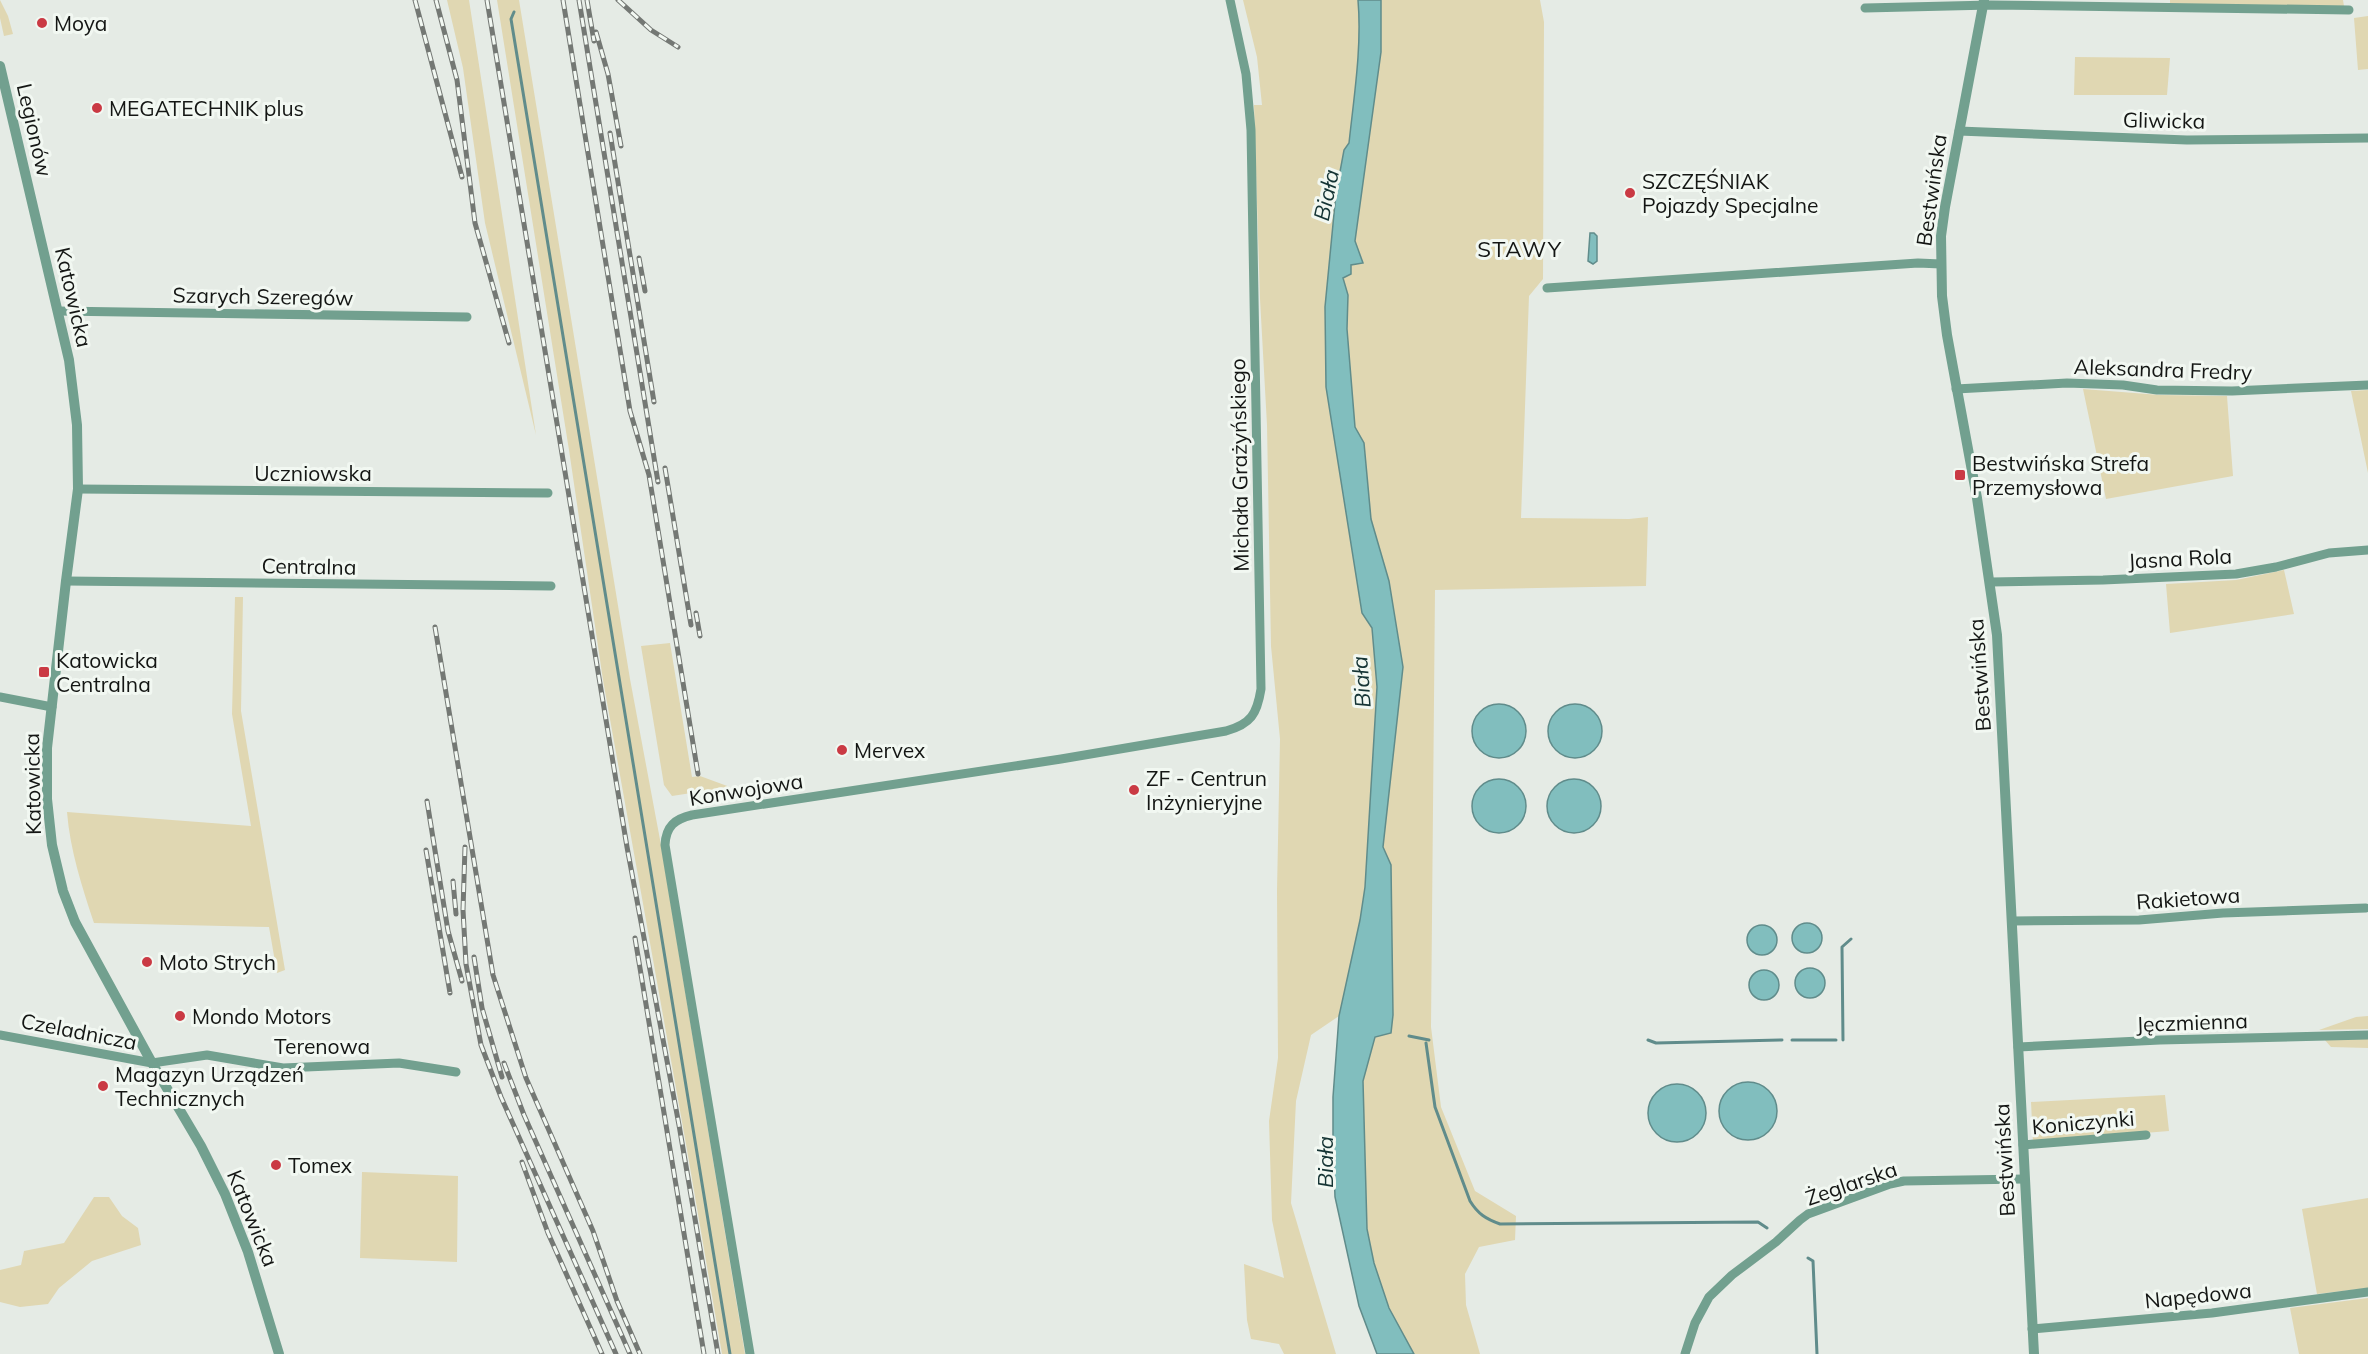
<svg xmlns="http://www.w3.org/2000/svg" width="2368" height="1354" viewBox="0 0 2368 1354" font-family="Mulish,sans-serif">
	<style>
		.green { fill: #e0d7b2 }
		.water { fill: #81bebe; stroke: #608c8b; stroke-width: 1.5 }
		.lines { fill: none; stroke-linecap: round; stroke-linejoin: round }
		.stream { stroke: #608c8b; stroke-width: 3 }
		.minor { stroke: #72a08f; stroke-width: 9 }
		.tertiary { stroke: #72a08f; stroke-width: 10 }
		.rail-casing { stroke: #747874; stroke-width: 5 }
		.rail { stroke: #f2f8f2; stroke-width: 3; stroke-dasharray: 9; stroke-linecap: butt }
		.poi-dot { fill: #ca3a44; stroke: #f2f8f2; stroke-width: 2 }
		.labels { text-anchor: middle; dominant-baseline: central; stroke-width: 6; stroke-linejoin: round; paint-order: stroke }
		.poi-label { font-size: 21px; fill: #141614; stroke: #f2f8f2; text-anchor: start }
		.street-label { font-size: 21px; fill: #141614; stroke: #f2f8f2 }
		.water-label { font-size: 22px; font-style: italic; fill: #153434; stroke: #f2f8f2 }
		.neighbourhood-label { font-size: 22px; letter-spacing: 1.5px; fill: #141614; stroke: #f2f8f2 }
	</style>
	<rect width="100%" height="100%" fill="#e5ebe5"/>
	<!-- green -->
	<path class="green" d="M0 0 8 16 13 34 4 36 0 18Z
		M447 0H469L536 435 485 223 463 68Z
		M497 0H519L630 679 661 845 745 1354H722L686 1144 603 680 569 450Z
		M1243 0H1358C1362 47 1354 96 1349 143L1344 150 1336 193 1325 307 1326 387 1362 613 1372 628 1377 687 1365 887 1360 920 1339 1016 1311 1035 1296 1101 1291 1203 1336 1354H1284L1279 1344 1251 1339 1247 1320 1244 1264 1284 1278 1272 1220 1269 1121 1278 1058 1277 891 1280 739 1271 646 1267 425 1260 299 1254 105H1262L1257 57Z
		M1381 0H1540L1544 22 1543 279 1529 296 1521 518 1629 519 1648 517 1646 586 1435 590 1431 1027 1441 1107 1475 1191 1516 1216 1515 1240 1479 1247 1465 1274 1466 1305 1480 1354H1414L1389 1308 1374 1263 1367 1229 1363 1081 1375 1037 1393 1015 1391 865 1383 847 1403 667 1389 581 1371 519 1364 443 1355 428 1347 329 1348 295 1343 278 1351 274V265L1363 262 1355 241 1381 52Z
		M2170 0H2343L2344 6 2170 5Z
		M2368 16V69L2358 70 2354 18Z
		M2075 57 2170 58 2167 95H2074Z
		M2083 389 2160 395 2227 396 2233 476 2106 499Z
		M2368 390V473L2351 391Z
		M2284 570 2294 614 2170 633 2166 584 2236 580Z
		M235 597H243L241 711 285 970 277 973 269 927 94 923C82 887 70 850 67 812L251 826 232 714Z
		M670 643 692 777 700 776 730 787 672 796 664 785 641 646Z
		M2368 1016V1029L2319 1030 2356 1017Z
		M2368 1038V1048L2331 1047 2324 1039Z
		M2165 1095 2169 1131 2033 1142 2031 1102Z
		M362 1172 458 1176 457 1262 360 1258Z
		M94 1197H109L122 1216 138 1228 141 1245 92 1261 59 1288 48 1304 20 1307 0 1302V1270L21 1265 24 1251 64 1243Z
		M2368 1198V1288L2317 1294 2302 1209Z
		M2368 1298V1354H2299L2290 1308Z"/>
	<!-- water -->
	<path class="water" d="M1358 0H1381V52L1355 241 1363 263 1351 265V274L1343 278 1348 295 1347 329 1355 427 1364 443 1371 519 1389 581 1403 667 1383 847 1391 865 1393 1015 1391 1033 1375 1037 1363 1081 1367 1229 1374 1263 1389 1308 1414 1354H1377L1359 1306 1335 1197 1333 1144V1097L1339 1016 1360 920 1365 887 1377 687 1372 628 1362 613 1326 387 1325 307 1336 193 1344 150 1349 143C1354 96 1362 47 1358 0Z
		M1590 233H1594L1597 236V261L1593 264 1588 261Z
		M1472 731a27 27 0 1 1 54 0a27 27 0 1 1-54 0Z
		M1548 731a27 27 0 1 1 54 0a27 27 0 1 1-54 0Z
		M1472 806a27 27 0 1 1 54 0a27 27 0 1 1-54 0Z
		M1547 806a27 27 0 1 1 54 0a27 27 0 1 1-54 0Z
		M1792 938a15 15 0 1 1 30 0a15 15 0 1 1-30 0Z
		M1747 940a15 15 0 1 1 30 0a15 15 0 1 1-30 0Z
		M1795 983a15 15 0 1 1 30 0a15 15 0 1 1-30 0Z
		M1749 985a15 15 0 1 1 30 0a15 15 0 1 1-30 0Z
		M1719 1111a29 29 0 1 1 58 0a29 29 0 1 1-58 0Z
		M1648 1113a29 29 0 1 1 58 0a29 29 0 1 1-58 0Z"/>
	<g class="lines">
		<!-- stream -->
		<path class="stream" d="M514 12 511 19 730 1354
			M1409 1036 1429 1040
			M1648 1040 1656 1043 1782 1040
			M1792 1040H1836
			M1843 1040 1842 947 1851 939
			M1426 1043 1435 1107 1470 1201C1478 1214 1486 1219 1500 1224L1758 1222 1767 1228
			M1808 1258 1813 1261 1817 1354"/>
		<!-- minor -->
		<path class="minor" d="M1865 8 1991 5 2349 10
			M1959 131 2187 140 2368 138
			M1547 288 1918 263 1941 264
			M58 311 467 317
			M1956 389 2067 383 2123 385 2157 390 2232 391 2368 385
			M78 489 548 493
			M66 581 551 586
			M1991 582 2103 580 2236 574 2276 567 2329 553 2368 550
			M0 697 52 707
			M2012 921 2139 920 2223 913 2366 908
			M0 1035 152 1063 207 1055 283 1068 399 1063 456 1072
			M2018 1047 2160 1040 2368 1035
			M2023 1145 2146 1135
			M2032 1329 2212 1313 2368 1292
			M750 1354 665 845C666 826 675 819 692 815L1061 759 1226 731C1251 724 1257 714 1261 689L1251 130 1246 74 1230 0
			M1685 1354 1695 1323 1709 1297 1732 1275 1776 1242 1800 1220 1808 1214 1890 1184 1904 1181 2024 1179"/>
		<!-- tertiary -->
		<path class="tertiary" d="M1984 0 1945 207 1941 236 1942 296 1947 335 1977 498 1997 635 2034 1354
			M0 66 69 360 77 425 78 489 66 581 47 748V799L52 845 63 891 75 922 152 1063 201 1146 225 1194 248 1252 279 1354"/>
		<defs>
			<path id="rail" d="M415 0 462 177
				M436 0 457 80 475 223 509 343
				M487 0 627 847 679 1125 718 1354
				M563 0 630 411 649 475 698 774
				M579 0 658 482
				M587 0 594 41
				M618 0 651 30 678 47
				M596 32 608 74 621 146
				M610 133 654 402
				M639 258 645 291
				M665 468 691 625
				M696 613 700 636
				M435 627 493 975 526 1078 593 1231 617 1301 640 1354
				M427 801 448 931 462 981
				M465 847 463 910 466 964 481 1045 501 1097 616 1354
				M426 850 450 993
				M453 881 456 914
				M635 938 704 1354
				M474 957 482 1008 502 1077
				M504 1063 524 1115 630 1354
				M522 1162 548 1233 602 1354"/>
		</defs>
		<!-- rail casing -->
		<use href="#rail" class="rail-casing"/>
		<!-- rail -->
		<use href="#rail" class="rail"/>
	</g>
	<!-- markers -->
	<g class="poi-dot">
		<circle cx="42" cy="23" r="6"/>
		<circle cx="97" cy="108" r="6"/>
		<circle cx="1630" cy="193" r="6"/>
		<rect x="1954" y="469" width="12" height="12" rx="3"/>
		<rect x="38" y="666" width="12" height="12" rx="3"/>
		<circle cx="842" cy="750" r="6"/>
		<circle cx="1134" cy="790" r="6"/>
		<circle cx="147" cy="962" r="6"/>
		<circle cx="180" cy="1016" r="6"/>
		<circle cx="103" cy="1086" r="6"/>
		<circle cx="276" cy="1165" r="6"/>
	</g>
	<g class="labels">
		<!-- poi labels -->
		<g class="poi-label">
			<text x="54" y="23">Moya</text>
			<text x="109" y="108">MEGATECHNIK plus</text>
			<text x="1642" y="181">SZCZĘŚNIAK<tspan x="1642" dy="24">Pojazdy Specjalne</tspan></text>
			<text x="1972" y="463">Bestwińska Strefa<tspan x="1972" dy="24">Przemysłowa</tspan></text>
			<text x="56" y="660">Katowicka<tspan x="56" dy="24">Centralna</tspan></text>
			<text x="854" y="750">Mervex</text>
			<text x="1146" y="778">ZF - Centrun<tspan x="1146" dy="24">Inżynieryjne</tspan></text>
			<text x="159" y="962">Moto Strych</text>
			<text x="192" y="1016">Mondo Motors</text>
			<text x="115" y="1074">Magazyn Urządzeń<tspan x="115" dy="24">Technicznych</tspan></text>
			<text x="288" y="1165">Tomex</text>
		</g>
		<!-- street labels -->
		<g class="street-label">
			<text transform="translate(2164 120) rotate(1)">Gliwicka</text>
			<text transform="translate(35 130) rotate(77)">Legionów</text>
			<text transform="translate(1931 190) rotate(-82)">Bestwińska</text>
			<text transform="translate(263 296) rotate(1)">Szarych Szeregów</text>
			<text transform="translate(74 297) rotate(77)">Katowicka</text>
			<text transform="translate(2163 369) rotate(2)">Aleksandra Fredry</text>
			<text transform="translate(1239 465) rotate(-91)">Michała Grażyńskiego</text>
			<text x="313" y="473">Uczniowska</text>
			<text transform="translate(2180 558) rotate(-3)">Jasna Rola</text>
			<text transform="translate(309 566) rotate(1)">Centralna</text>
			<text transform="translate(1979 675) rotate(-94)">Bestwińska</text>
			<text transform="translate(32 784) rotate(-91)">Katowicka</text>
			<text transform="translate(746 789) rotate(-9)">Konwojowa</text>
			<text transform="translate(2188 898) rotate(-4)">Rakietowa</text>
			<text transform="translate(2192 1022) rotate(-2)">Jęczmienna</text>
			<text transform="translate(79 1031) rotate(11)">Czeladnicza</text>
			<text x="322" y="1046">Terenowa</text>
			<text transform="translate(2083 1122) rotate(-5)">Koniczynki</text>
			<text transform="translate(2004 1160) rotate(-93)">Bestwińska</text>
			<text transform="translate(1851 1183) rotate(-19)">Żeglarska</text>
			<text transform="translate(253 1218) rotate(68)">Katowicka</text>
			<text transform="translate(2198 1295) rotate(-6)">Napędowa</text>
		</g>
		<!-- water labels -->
		<g class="water-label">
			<text transform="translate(1326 195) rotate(-78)">Biała</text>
			<text transform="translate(1361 682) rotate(-94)">Biała</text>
			<text transform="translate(1325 1162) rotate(-90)">Biała</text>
		</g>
		<!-- neighbourhood labels -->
		<g class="neighbourhood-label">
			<text x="1520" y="249">STAWY</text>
		</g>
	</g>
</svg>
